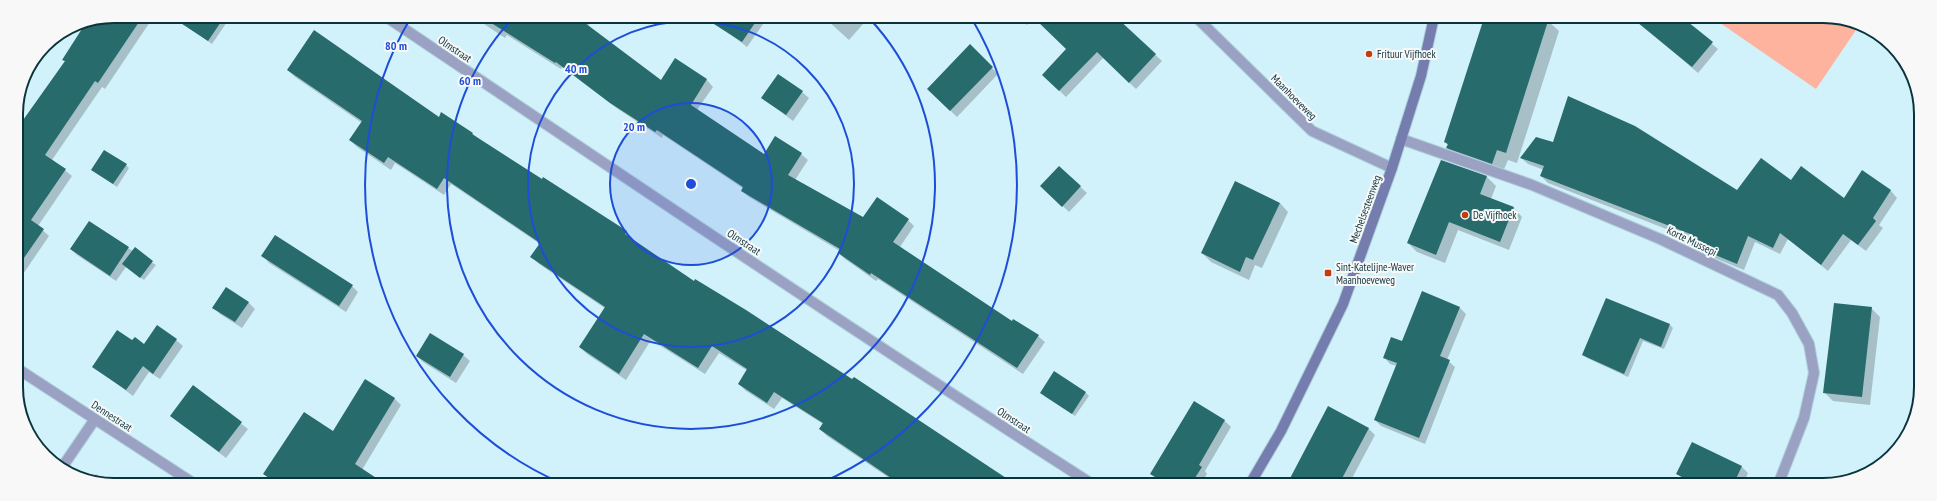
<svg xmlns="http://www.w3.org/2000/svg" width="1937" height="501" viewBox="0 0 1937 501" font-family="'PT Sans Narrow',sans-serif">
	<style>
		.green { fill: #fdb39e }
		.shadow { fill: #0003 }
		.building { fill: #276b6c }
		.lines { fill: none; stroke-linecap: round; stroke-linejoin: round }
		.street-casing { stroke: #adcfd9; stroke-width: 12 }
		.secondary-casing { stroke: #adcfd9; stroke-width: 12 }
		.street { stroke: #9ba1c3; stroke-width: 10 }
		.secondary { stroke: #757dae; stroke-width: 10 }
		.ring { fill: none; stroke: #1d4ed8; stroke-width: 2 }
		.poi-dot { fill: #c43c0b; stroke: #f8f8f8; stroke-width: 1.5 }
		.labels { text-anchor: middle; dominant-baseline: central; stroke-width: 4; stroke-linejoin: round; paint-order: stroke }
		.street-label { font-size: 11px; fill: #0b333c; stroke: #f8f8f8 }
		.poi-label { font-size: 11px; fill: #0b333c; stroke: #f8f8f8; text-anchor: start }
		.rim { fill: none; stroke: #0b333c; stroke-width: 2 }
		.centre { fill: #1d4ed8; stroke: #f8f8f8; stroke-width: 2 }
		.ring-label { font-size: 12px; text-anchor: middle; font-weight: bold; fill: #1d4ed8; stroke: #f8f8f8; stroke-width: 4; stroke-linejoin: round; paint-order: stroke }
	</style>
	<rect width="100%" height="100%" fill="#d1f1fb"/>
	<!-- green -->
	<path class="green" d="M1713 18H1842L1858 27 1816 89Z"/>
	<!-- shadow -->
	<path class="shadow" d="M114 16H154L105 89 102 87 52 160 72 176 38 226 49 236 17 283 24 290 17 300 16 131 66 62 63 60Z
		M220 16 227 22 212 44 189 28Z
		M472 16 595 17 588 26 661 81 675 60 707 80 713 87 697 110 764 156 801 154 808 160 795 180 863 218 908 220 914 226 900 247 1012 323 1038 336 1045 342 1023 374 878 279 876 281 845 259 839 253 840 251 749 197 742 191 744 189 663 135 662 138 618 109 562 67 561 69 507 35 505 38Z
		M722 17H768L747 47 722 28 728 20Z
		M830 17H856L863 24 849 40 827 20Z
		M1019 17H1119L1125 23 1123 25 1162 61 1136 89 1103 58 1066 97 1043 75 1068 49 1034 17 1027 25Z
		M1485 18H1538L1548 21 1559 31 1517 163 1508 160 1502 174 1458 158 1447 148 1448 145 1445 142Z
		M1642 18H1681L1718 49 1698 73 1645 28 1638 22Z
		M970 46 998 74 957 117 928 89Z
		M288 70 439 118 442 114 473 134 478 139 626 232 633 239 632 240 695 282 1016 484H898L827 436 820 429 823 424 782 398 774 409 746 391 739 384 748 371 719 353 705 374 651 340 626 380 587 354 580 347 606 309 539 264 532 257 540 244 451 184 444 195 395 163 391 170 357 147 350 140 362 123 295 77Z
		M802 92 809 98 793 121 763 98Z
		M1521 158 1738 191 1791 181 1844 199 1862 172 1891 191 1897 198 1879 225 1883 228 1866 251 1851 240 1828 271 1788 239 1780 254 1755 242 1744 270 1697 251 1690 244 1692 239 1548 183 1541 176 1544 170 1528 164Z
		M1442 161 1487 177 1496 186 1491 199 1514 208 1522 217 1509 250 1458 230 1445 263 1417 252 1408 243Z
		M126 165 129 168 117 187 92 170Z
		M1059 167 1087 193 1069 212 1048 192Z
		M1280 203 1288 212 1262 268 1255 265 1249 280 1211 262 1202 253Z
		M128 248 156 265 144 280 126 267 116 281 77 255 71 249Z
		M263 256 352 286 358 292 346 312 269 263Z
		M1423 293 1460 308 1466 314 1447 360 1455 367 1425 444 1381 426 1375 420 1397 366 1390 364 1384 357 1402 343Z
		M1606 299 1670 325 1673 328 1664 349 1643 341 1628 377 1587 358 1583 355Z
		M248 302 255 309 242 328 220 314 214 308Z
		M1871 308 1880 317 1870 405 1833 401 1824 392Z
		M176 340 183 346 160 379 149 372 133 396 93 366 133 342 145 345Z
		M463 355 470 361 456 383 423 362 417 356Z
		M365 380 395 399 401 405 362 470 380 483H275L264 474 333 432Z
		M193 387 248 429 226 458 171 416Z
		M1086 393 1089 396 1075 416 1044 396Z
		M1194 402 1225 421 1231 427 1205 471 1207 474 1201 484H1164L1151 474Z
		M1368 428 1375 435 1349 484H1295L1290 479Z
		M1692 443 1742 467 1748 473 1743 485H1693L1684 480 1678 474Z
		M96 474 110 483H95L91 481Z"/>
	<!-- building -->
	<path class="building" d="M114 16H143L98 83 95 81 45 155 66 169 31 220 44 229 17 268 16 130 65 61 62 60 87 21Z
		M170 16H225L208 41Z
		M480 16 577 17 661 80 675 58 707 79 691 105 764 154 775 136 802 153 788 175 863 217 877 197 909 219 893 242 1012 321 1013 319 1039 335 1017 368 871 273 870 275 838 253 840 249 741 191 743 187 657 130 655 132 610 103 556 62 555 63Z
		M703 17H759L742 42Z
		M1033 17H1116L1156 54 1129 83 1097 52 1059 91 1042 75 1066 49Z
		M1484 18H1549L1506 153 1497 150 1492 164 1446 148 1448 144 1444 142Z
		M1632 18H1683L1713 42 1692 67Z
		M314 30 439 117 441 112 473 133 472 134 542 179 543 177 627 231 625 234 694 281 695 279 746 310 852 379 854 377 1015 484H900L819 429 823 423 774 392 767 403 738 384 747 369 712 346 698 368 644 334 619 374 579 347 605 307 530 257 540 243 444 178 437 189 388 157 384 163 349 140 362 121 287 70Z
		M970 44 993 67 950 111 927 89Z
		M778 74 803 91 786 115 761 98Z
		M1568 96 1635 126 1737 190 1761 158 1791 180 1801 166 1844 198 1862 170 1891 190 1873 218 1876 221 1858 245 1843 234 1821 265 1780 233 1773 248 1748 236 1737 264 1689 244 1693 235 1540 176 1544 166 1520 158 1536 137 1553 142Z
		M104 150 127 164 113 184 91 170Z
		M1441 160 1487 176 1480 194 1514 207 1500 242 1449 222 1436 255 1407 243Z
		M1059 166 1081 186 1062 207 1040 186Z
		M1235 181 1280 203 1253 260 1246 257 1240 272 1201 253Z
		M89 221 129 247 110 276 70 249Z
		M275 235 353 285 339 306 261 256Z
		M135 247 153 261 140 278 122 264Z
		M226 287 249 302 235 322 212 308Z
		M1422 291 1460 307 1440 356 1450 360 1419 438 1374 420 1397 363 1383 358 1391 337 1402 341Z
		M1606 298 1670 324 1661 347 1640 338 1624 374 1582 355Z
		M1834 303 1872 307 1862 397 1823 393Z
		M157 325 177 339 153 374 143 366 126 390 92 367 117 330 132 340 135 337 144 344Z
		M430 333 464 354 450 377 416 356Z
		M1054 371 1086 392 1072 414 1040 393Z
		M365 379 395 398 355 464 384 483H277L263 474 304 412 333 431Z
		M193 385 242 422 219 452 170 416Z
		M1194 401 1225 420 1199 465 1202 467 1191 484H1167L1150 474Z
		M1328 406 1369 428 1339 484H1287Z
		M1692 442 1742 466 1733 485H1698L1676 474Z"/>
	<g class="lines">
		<defs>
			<path id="street" d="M385 16C620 174 854 332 1092 484
				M1196 17 1312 131 1392 168
				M1401 139 1532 185 1660 239 1778 295 1792 313 1809 344 1814 373 1804 418 1778 485
				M18 369 193 483
				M63 466 95 419"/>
			<path id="secondary" d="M1250 484 1281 431 1343 304 1392 168 1421 76 1434 17"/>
		</defs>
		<!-- street casing -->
		<use href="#street" class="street-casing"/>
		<!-- secondary casing -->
		<use href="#secondary" class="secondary-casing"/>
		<!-- street -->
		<use href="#street" class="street"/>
		<!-- secondary -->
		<use href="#secondary" class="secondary"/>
	</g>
	<!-- distance rings -->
	<circle cx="691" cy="184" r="81" fill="#1d4ed8" fill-opacity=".12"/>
	<g class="ring">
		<circle cx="691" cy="184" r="81"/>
		<circle cx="691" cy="184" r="163"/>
		<path d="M869 18A244 244 0 1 1 513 18"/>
		<path d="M561 483A326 326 0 0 1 410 19M972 19A326 326 0 0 1 821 483"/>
	</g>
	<!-- markers -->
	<g class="poi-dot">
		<circle cx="1369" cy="54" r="4"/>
		<circle cx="1465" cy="215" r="4"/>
		<rect x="1324" y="269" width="8" height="8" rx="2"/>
	</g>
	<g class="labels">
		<!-- street labels -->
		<g class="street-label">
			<text transform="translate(455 49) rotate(34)">Olmstraat</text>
			<text transform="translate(1294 97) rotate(45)">Maanhoeveweg</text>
			<text transform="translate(1365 209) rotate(-70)">Mechelsesteenweg</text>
			<text transform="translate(1692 241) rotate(26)">Korte Mussepi</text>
			<text transform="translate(744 242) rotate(33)">Olmstraat</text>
			<text transform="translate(112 416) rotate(33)">Dennestraat</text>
			<text transform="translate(1014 420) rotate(33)">Olmstraat</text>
		</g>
		<!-- poi labels -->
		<g class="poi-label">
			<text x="1377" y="54">Frituur Vijfhoek</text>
			<text x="1473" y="215">De Vijfhoek</text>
			<text x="1336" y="267">Sint-Katelijne-Waver<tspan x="1336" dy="13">Maanhoeveweg</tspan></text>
		</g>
	</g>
	<!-- crop -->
	<path d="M0 0H1937V501H0ZM114 23H1823A91 91 0 0 1 1914 114V387A91 91 0 0 1 1823 478H114A91 91 0 0 1 23 387V114A91 91 0 0 1 114 23Z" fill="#f8f8f8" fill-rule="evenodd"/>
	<path class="rim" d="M114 23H1823A91 91 0 0 1 1914 114V387A91 91 0 0 1 1823 478H114A91 91 0 0 1 23 387V114A91 91 0 0 1 114 23Z"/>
	<circle cx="691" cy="184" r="6" class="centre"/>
	<g class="ring-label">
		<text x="396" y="50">80 m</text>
		<text x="576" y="73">40 m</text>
		<text x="470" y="85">60 m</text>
		<text x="634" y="131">20 m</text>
	</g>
</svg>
